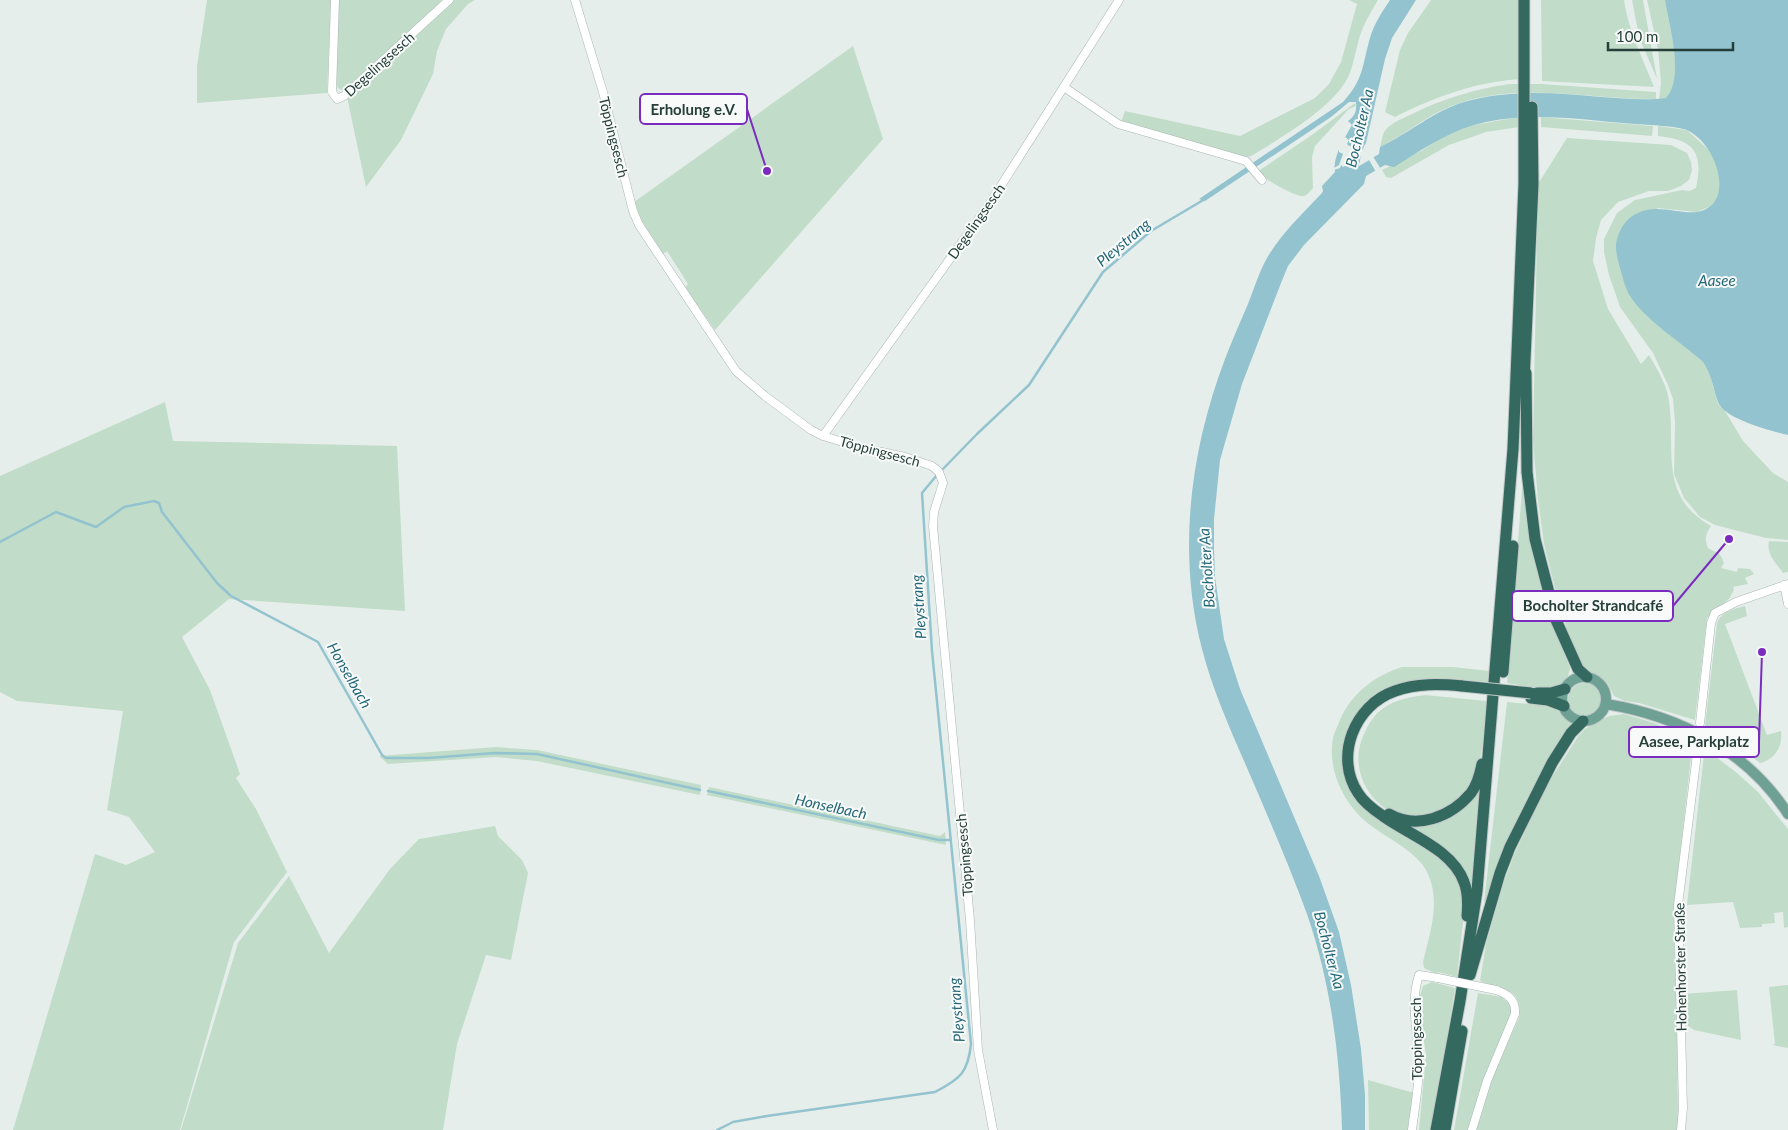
<svg xmlns="http://www.w3.org/2000/svg" width="1788" height="1130" viewBox="0 0 1788 1130" font-family="Lato,sans-serif">
	<style>
		.green { fill: #c1ddc9 }
		.water { fill: #93c3ce }
		.pier { fill: #e6eeeb }
		.lines { fill: none; stroke-linecap: round; stroke-linejoin: round }
		.stream { stroke: #93c3ce; stroke-width: 2.5 }
		.minor-casing { stroke: #a9b6b2; stroke-width: 9 }
		.major-casing { stroke: #c2c9c8; stroke-width: 12 }
		.highway-casing { stroke: #c2c9c8; stroke-width: 13 }
		.minor { stroke: #fff; stroke-width: 8 }
		.major { stroke: #6ea094; stroke-width: 10 }
		.highway { stroke: #346960; stroke-width: 11 }
		.minor-bridge-casing { stroke: #a9b6b2; stroke-width: 9; stroke-linecap: butt }
		.highway-bridge-casing { stroke: #c2c9c8; stroke-width: 13; stroke-linecap: butt }
		.minor-bridge { stroke: #fff; stroke-width: 8 }
		.highway-bridge { stroke: #346960; stroke-width: 11 }
		.labels { text-anchor: middle; dominant-baseline: central; stroke-width: 4; stroke-linejoin: round; paint-order: stroke }
		.street-label { font-size: 14px; fill: #263f39; stroke: #f7faf9 }
		.water-label { font-size: 15px; font-style: italic; fill: #246777; stroke: #f7faf9 }
		.leader { fill: none; stroke: #7b2cbf; stroke-width: 2 }
		.callout-dot { fill: #7b2cbf; stroke: #f7faf9; stroke-width: 2 }
		.callout { fill: #f7faf9; stroke: #7b2cbf; stroke-width: 2 }
		.callout-label { font-size: 15px; text-anchor: middle; font-weight: bold; fill: #263f39 }
	</style>
	<rect width="100%" height="100%" fill="#e6eeeb"/>
	<!-- green -->
	<path class="green" d="M207 0H331L327 93 197 103V66Z
		M339 0H442L345 92 338 88 336 82Z
		M444 0H475L468 4 446 29 437 51 433 74 401 140 366 187 347 97 444 9Z
		M1349 0H1378C1372 10 1366 20 1362 30 1356 45 1355 61 1349 75 1336 106 1282 137 1253 155L1246 158 1121 122 1125 111 1240 136 1315 98 1329 84 1341 62 1357 4Z
		M1431 0H1519L1520 79C1475 82 1435 97 1395 117L1385 112 1400 50 1408 33Z
		M1541 0H1624C1628 30 1643 59 1654 87L1542 81Z
		M1632 0H1643L1657 79 1639 37Z
		M1647 0H1665C1669 26 1685 77 1667 98L1659 99 1661 83 1658 49Z
		M853 46 883 139 715 330 685 288 688 284 667 251 663 254 642 221 634 202Z
		M1510 84H1541L1656 92V99C1588 100 1515 80 1449 107 1425 117 1404 135 1380 147 1381 143 1382 137 1384 132 1389 124 1401 119 1410 115 1442 99 1474 89 1510 84Z
		M1355 103 1356 106 1349 109 1315 146 1312 157 1313 188C1310 191 1308 195 1304 196 1296 198 1263 178 1257 172L1309 137Z
		M1518 117 1519 127 1486 132 1449 145 1391 178 1386 177 1382 170 1421 151 1446 135 1474 125Z
		M1541 117 1653 126 1652 136 1541 127Z
		M1658 126 1687 130 1709 150 1716 161 1719 178V193L1716 201 1711 206 1697 212 1657 208 1685 346 1703 362 1709 371 1718 404 1725 411 1743 441 1773 473 1788 482V540L1766 538 1715 525 1700 517 1684 498 1674 474 1675 422 1673 399 1668 385 1653 353 1620 307 1609 275 1604 252V239L1617 213 1635 200 1682 190 1690 191 1696 188C1704 151 1693 140 1658 136Z
		M1567 138 1671 145 1687 153 1691 162 1692 170 1689 180 1681 186 1668 191H1649L1618 202 1601 220 1596 238 1593 261 1608 309 1641 364 1649 355C1657 369 1667 385 1669 401 1676 450 1658 496 1711 526 1706 534 1704 538 1708 548 1718 554 1720 551 1724 563L1721 568 1737 572 1738 568 1750 569 1754 574 1745 578 1748 584 1733 587 1734 590 1729 599 1707 618 1695 720 1639 703 1625 701 1614 696 1608 684 1584 669 1568 632 1556 592 1544 544 1538 500 1533 441 1538 184Z
		M165 402 173 441 397 446 405 611 229 599 182 637 210 690 240 774 236 778 256 809 287 872 234 942 180 1130H13L95 854 126 865 155 852 129 817 107 810 123 711 17 701 0 692V476Z
		M1523 477 1550 617 1570 668C1566 698 1528 686 1507 683Z
		M1769 541 1788 542V572L1783 573C1776 563 1766 554 1769 541Z
		M1745 606 1747 616 1725 624 1767 735 1781 731C1783 745 1776 759 1760 763L1726 736 1705 726 1717 623C1722 611 1734 609 1745 606Z
		M1402 667H1453L1490 671 1489 682 1461 680 1460 683C1419 682 1384 676 1356 714 1350 724 1344 734 1343 746 1343 758 1347 772 1349 784L1443 857 1462 884 1465 904 1457 977 1438 972 1437 974 1424 968 1423 962C1430 932 1442 900 1426 870 1414 850 1387 838 1370 825 1344 805 1327 770 1333 738 1334 732 1338 726 1340 720 1351 694 1374 676 1402 667Z
		M1568 700a17 17 0 1 1 34 0a17 17 0 1 1-34 0Z
		M1425 695 1487 701C1484 725 1484 752 1475 776 1469 793 1459 799 1445 808 1393 841 1338 780 1366 730 1370 721 1377 712 1385 707 1397 699 1412 697 1425 695Z
		M1507 702 1553 706 1573 724C1536 782 1505 835 1487 902H1484Z
		M1624 714 1654 723 1693 740 1677 880 1674 940 1677 999 1678 1130H1476L1494 1073 1519 1018C1523 987 1502 990 1480 981L1486 944 1503 885 1514 855 1541 797 1554 774 1579 735 1585 729 1609 716Z
		M496 747 537 750 701 785 700 795 537 761 496 757 388 764 379 756Z
		M1707 750 1737 773 1758 792 1788 829V927L1784 928 1783 912 1774 913 1775 923 1762 924V927L1740 928 1733 902 1687 905 1704 754Z
		M1480 781 1472 911 1464 875 1404 825 1427 824Z
		M709 787 940 836 945 832 946 845 707 795Z
		M495 826 498 836 522 860 528 873 511 960 486 955 457 1044 443 1130H181L238 943 289 876 329 953 390 869 419 839Z
		M1432 982 1455 988 1432 1130H1419L1426 1055 1418 1002 1423 986Z
		M1788 985V1048L1772 1045 1775 1044 1769 987Z
		M1737 990 1741 1040 1694 1030 1684 1023 1683 994Z
		M1478 993 1502 997 1510 1004 1512 1015 1487 1072 1468 1130H1454Z
		M1368 1080 1414 1093 1408 1130H1369Z"/>
	<!-- water -->
	<path class="water" d="M1390 0H1416L1392 38 1385 59 1366 143 1364 146 1359 166 1379 154 1380 147C1409 133 1434 111 1464 102 1509 89 1555 93 1601 97 1623 98 1645 101 1666 98 1685 77 1669 26 1665 0H1788V435C1771 431 1724 419 1718 402 1713 388 1712 375 1703 362 1680 341 1647 322 1630 296 1625 288 1623 278 1620 268 1618 260 1616 254 1616 246 1617 233 1625 218 1638 213 1660 202 1686 218 1704 210 1718 204 1720 192 1719 179 1717 160 1705 139 1687 130 1676 126 1648 125 1635 124 1581 120 1526 110 1474 125 1444 134 1420 151 1394 167L1385 165 1366 176 1364 184 1304 245 1288 266 1281 283 1242 384 1220 460 1214 519V549L1215 577 1224 639 1240 689 1319 876 1339 932 1351 985 1361 1049 1365 1095V1130H1342C1340 1057 1331 983 1307 914 1288 862 1266 812 1244 761 1228 724 1212 688 1202 649 1177 553 1190 451 1225 359 1232 341 1240 322 1248 304 1254 289 1259 272 1267 258 1281 234 1303 213 1322 193L1323 191 1322 186 1335 172C1332 157 1345 138 1352 125L1348 121C1355 116 1357 111 1356 102H1349L1331 117 1205 201 1199 199 1343 102C1364 79 1362 66 1370 38 1374 24 1382 12 1390 0Z"/>
	<!-- pier -->
	<path class="pier" d="M1345 137 1349 140 1347 144 1349 146H1351L1352 143V147L1365 150 1362 161 1372 155 1381 169 1376 172 1369 160 1359 166 1361 155 1351 152 1348 164 1343 167 1341 165 1340 168 1334 170V168L1339 165 1343 154 1339 152V149H1337L1339 143 1341 139Z"/>
	<g class="lines">
		<!-- stream -->
		<path class="stream" d="M941 471 977 434 1029 385 1103 272 1151 231 1205 199
			M0 542 56 512 96 527 124 507 154 501 159 503 162 512 217 583 231 596 318 642 382 755 386 758H429L494 753 537 754 700 790
			M708 791 939 840H950
			M717 1130 733 1122 767 1116 935 1092C960 1079 968 1073 971 1044L932 651 922 493 937 475"/>
		<defs>
			<path id="minor" d="M335 0 332 92 337 99 344 96 449 0
				M575 0 603 92 633 211 639 225 736 371 765 396 811 430 823 436 863 448 905 457 932 466 939 472 943 483 934 512 933 526 970 920 978 1050 993 1130
				M1064 87 1118 124 1246 161 1262 180
				M823 436 990 203 1119 0
				M1784 585 1788 604
				M1700 723 1711 623 1715 613 1736 602 1788 584
				M1412 1130C1415 1106 1420 1081 1419 1056 1417 1028 1410 1003 1419 975L1438 978
				M1472 1130 1487 1081 1515 1014C1516 1000 1508 994 1496 990
				M1681 1130 1683 1108 1678 905 1698 746"/>
			<path id="major" d="M1562 699a22 22 0 1 1 44 0a22 22 0 1 1-44 0Z
				M1606 704C1679 716 1747 750 1788 814"/>
			<path id="highway" d="M1526 373 1527 472 1535 539 1556 620 1578 669 1587 677
				M1524 381 1533 184 1532 107
				M1503 672 1513 546
				M1462 686C1440 684 1417 683 1395 691 1354 705 1334 757 1358 793 1364 803 1374 810 1383 816 1409 835 1452 849 1464 882 1468 892 1468 905 1467 916
				M1537 693H1551L1565 689
				M1531 698 1548 700 1564 706
				M1389 814C1417 830 1451 817 1471 793 1477 785 1480 774 1482 764
				M1470 975 1500 873 1510 847 1552 763 1571 733 1583 721
				M1436 1130 1460 1001 1477 891 1513 449 1524 184V0
				M1445 1130 1462 1031"/>
		</defs>
		<!-- minor casing -->
		<use href="#minor" class="minor-casing"/>
		<!-- major casing -->
		<use href="#major" class="major-casing"/>
		<!-- highway casing -->
		<use href="#highway" class="highway-casing"/>
		<!-- minor -->
		<use href="#minor" class="minor"/>
		<!-- major -->
		<use href="#major" class="major"/>
		<!-- highway -->
		<use href="#highway" class="highway"/>
		<defs>
			<path id="minor-bridge" d="M1438 978 1496 990"/>
			<path id="highway-bridge" d="M1462 686 1531 693"/>
		</defs>
		<!-- minor-bridge casing -->
		<use href="#minor-bridge" class="minor-bridge-casing"/>
		<!-- highway-bridge casing -->
		<use href="#highway-bridge" class="highway-bridge-casing"/>
		<!-- minor-bridge -->
		<use href="#minor-bridge" class="minor-bridge"/>
		<!-- highway-bridge -->
		<use href="#highway-bridge" class="highway-bridge"/>
	</g>
	<g class="labels">
		<!-- street labels -->
		<g class="street-label">
			<text transform="translate(379 64) rotate(-42)">Degelingsesch</text>
			<text transform="translate(614 137) rotate(76)">Töppingsesch</text>
			<text transform="translate(976 221) rotate(-55)">Degelingsesch</text>
			<text transform="translate(880 451) rotate(15)">Töppingsesch</text>
			<text transform="translate(964 855) rotate(-95)">Töppingsesch</text>
			<text transform="translate(1680 967) rotate(-91)">Hohenhorster Straße</text>
			<text transform="translate(1416 1039) rotate(-91)">Töppingsesch</text>
		</g>
		<!-- water labels -->
		<g class="water-label">
			<text transform="translate(1359 128) rotate(-77)">Bocholter Aa</text>
			<text transform="translate(1123 242) rotate(-40)">Pleystrang</text>
			<text x="1717" y="280">Aasee</text>
			<text transform="translate(1206 568) rotate(-94)">Bocholter Aa</text>
			<text transform="translate(918 607) rotate(-94)">Pleystrang</text>
			<text transform="translate(350 675) rotate(60)">Honselbach</text>
			<text transform="translate(831 806) rotate(12)">Honselbach</text>
			<text transform="translate(1330 950) rotate(75)">Bocholter Aa</text>
			<text transform="translate(956 1010) rotate(-95)">Pleystrang</text>
		</g>
	</g>
	<!-- callouts -->
	<path class="leader" d="M767 171L747 109M1729 539L1673 606M1762 652L1759 742"/>
	<g class="callout-dot">
		<circle cx="767" cy="171" r="5"/>
		<circle cx="1729" cy="539" r="5"/>
		<circle cx="1762" cy="652" r="5"/>
	</g>
	<g class="callout">
		<rect x="640" y="94" width="107" height="30" rx="5"/>
		<rect x="1512" y="591" width="161" height="30" rx="5"/>
		<rect x="1629" y="727" width="130" height="30" rx="5"/>
	</g>
	<g class="callout-label">
		<text x="694" y="115">Erholung e.V.</text>
		<text x="1593" y="611">Bocholter Strandcafé</text>
		<text x="1694" y="747">Aasee, Parkplatz</text>
	</g>
	<!-- scale -->
	<path d="M1608 42v8h125v-8" fill="none" stroke="#263f39" stroke-width="2.5"/>
	<text x="1616" y="42" font-size="15" fill="#263f39" stroke="#f7faf9" stroke-width="4" paint-order="stroke">100 m</text>
</svg>
